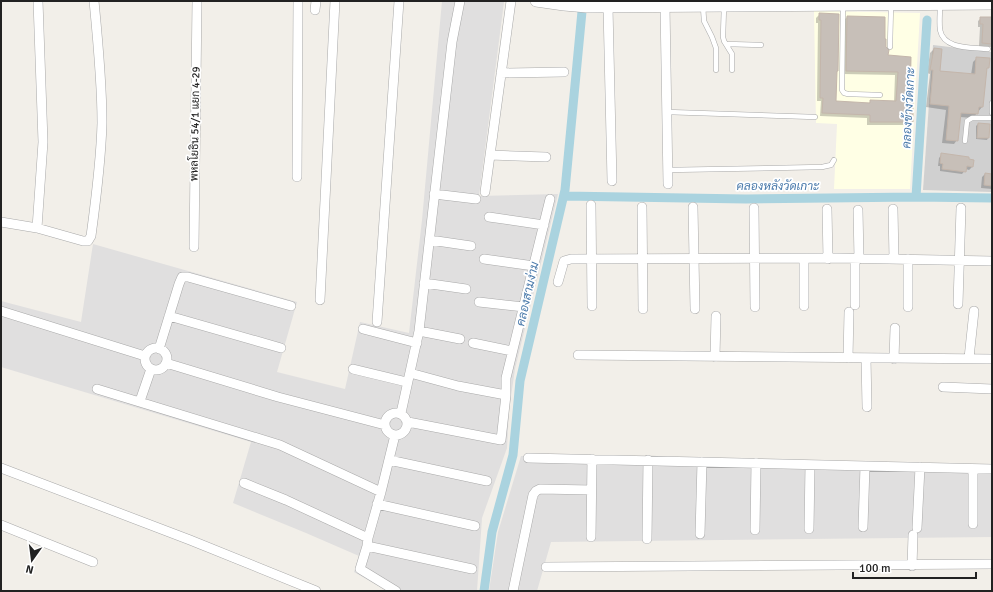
<svg xmlns="http://www.w3.org/2000/svg" width="993" height="592" viewBox="0 0 993 592" font-family="Signika,Sarabun,sans-serif">
	<style>
		.residential { fill: #e0dfdf }
		.education { fill: #ffffe5 }
		.religious { fill: #d0d0d0 }
		.shadow { fill: #0003 }
		.lines { fill: none; stroke-linecap: round; stroke-linejoin: round }
		.canal { stroke: #aad3df; stroke-width: 9 }
		.building { fill: #c7bfb8; stroke: #c4b6ab }
		.service-casing { stroke: #a9a9a9; stroke-width: 5.5 }
		.minor-casing { stroke: #a9a9a9; stroke-width: 10 }
		.tertiary-casing { stroke: #a9a9a9; stroke-width: 12 }
		.service { stroke: #fff; stroke-width: 4.5 }
		.minor { stroke: #fff; stroke-width: 9 }
		.tertiary { stroke: #fff; stroke-width: 11 }
		.labels { text-anchor: middle; dominant-baseline: central; stroke-width: 3.5; stroke-linejoin: round; paint-order: stroke }
		.street-label { font-size: 11px; fill: #222; stroke: #fff }
		.water-label { font-size: 12px; font-style: italic; fill: #4a7aab; stroke: #fff }
	</style>
	<rect width="100%" height="100%" fill="#f2efe9"/>
	<!-- residential -->
	<path class="residential" d="M442 1 504 2 479 196 558 194 515 369 509 410 507 448 482 518 477 591H387L354 572 359 556 306 533 233 503 251 442 1 367V301L81 322 93 244 297 302 277 372 345 389 360 322 409 333 422 220Z
		M521 456 992 469V537L551 542 537 591H489L498 532Z"/>
	<!-- education -->
	<path class="education" d="M814 11 920 13 910 189H834L837 124 816 123Z"/>
	<!-- religious -->
	<path class="religious" d="M933 45 992 52V192L923 190Z"/>
	<!-- shadow -->
	<path class="shadow" d="M820 14 836 72 835 102 868 104 871 101 894 102 895 75 843 74 844 20 847 17 884 40 887 56 910 58 909 102H912V122L909 125H867V118L820 116 821 101H817L818 23H816V18Z
		M981 18H992V45L991 47 979 46 980 27H978V21Z
		M934 49 939 71 971 75 973 62 977 58 988 67 986 69 982 107 973 118 960 117 957 140 954 144 942 143 946 110 926 107 930 74 927 73 930 53Z
		M978 124 988 138 987 140 976 139V126Z
		M942 154 972 167 969 170 966 169 962 174 940 171V166H938L939 158Z
		M985 174 992 175V189L981 188 982 177Z"/>
	<g class="lines">
		<!-- canal -->
		<path class="canal" d="M564 196 746 199 916 197 992 198
			M916 197 927 20
			M484 591 492 532 513 455 520 381 565 190 583 1"/>
	</g>
	<!-- building -->
	<path class="building" d="M819 13 839 14 838 71H837L836 101 870 103V100L896 101 898 72 846 71 847 16 885 17V39H886V47L889 50 888 55 911 57 910 101H913V122H870V115L822 113 823 98H820L821 20H819Z
		M980 17H992V44L982 43 983 24H980Z
		M934 48 942 49 940 71 975 74 976 57 990 58 989 68H987L983 107H979L978 114 961 113 958 141 946 140 949 106 930 104 933 70H930Z
		M978 123 990 124 989 138H977Z
		M941 153 969 157V159L974 160 973 167 967 166 966 172 942 169 943 164 940 163Z
		M985 173 992 174V186L984 185Z"/>
	<g class="lines">
		<defs>
			<path id="service" d="M843 5 842 90 844 93 848 94 880 95
				M940 5C940 13 939 22 940 30 944 50 972 47 988 49
				M703 6 704 21 712 37 716 48V70
				M724 6 723 37 724 41 732 54V70
				M727 44 761 45
				M890 47 891 5
				M992 103V113
				M667 112 815 117
				M965 141 967 121 972 118H992
				M668 170 822 167 831 165 834 160"/>
			<path id="minor" d="M665 6 668 184
				M608 7 612 181
				M315 10 316 1
				M501 73 564 72
				M490 155 546 157
				M297 177 298 1
				M485 192 511 1
				M434 194 476 199
				M591 205 592 306
				M642 207 643 309
				M693 207 695 309
				M754 208 755 307
				M827 209 828 259
				M893 209 894 259
				M858 210 859 259
				M489 217 544 225
				M1 222 37 228 83 241H88L91 236C96 199 101 161 102 123 102 82 98 42 94 1
				M37 228 43 142 38 1
				M430 240 471 246
				M194 247 197 1
				M484 259 534 266
				M804 259V306
				M855 259V305
				M908 259V307
				M558 282 564 261 571 259 837 258 992 261
				M424 283 466 289
				M320 300 335 1
				M479 302 524 307
				M958 304 961 208
				M1 311 145 356
				M169 316 281 348
				M377 322 399 1
				M363 329 417 343
				M419 331 460 339
				M473 343 512 351
				M145 359a11 11 0 1 1 22 0a11 11 0 1 1-22 0Z
				M159 349 179 284 182 277H188L291 306
				M578 355 992 359
				M715 357 716 316
				M848 358 849 312
				M866 358 867 407
				M969 358 974 311
				M894 359 895 328
				M166 363 278 397 385 425
				M353 369 407 382
				M410 373 458 386 506 395V378L550 199
				M943 387 992 389
				M97 389 280 445 381 492
				M140 401 151 369
				M385 424a11 11 0 1 1 22 0a11 11 0 1 1-22 0Z
				M401 413 419 331 452 42 460 1
				M408 422 501 440 506 395
				M395 435 381 492 368 538 367 546 360 569 396 591
				M528 458 992 469
				M389 460 487 481
				M1 468 190 540 316 591
				M973 469V524
				M244 483 286 500 368 538
				M377 504 475 526
				M1 525 93 562
				M863 527 865 466
				M917 528 920 467
				M809 529 810 465
				M755 530 756 463
				M700 534 702 462
				M591 537 592 459
				M647 539 648 460
				M367 546 472 569
				M912 566 913 535
				M546 567 992 564
				M513 591 533 495 536 491 540 489 591 490"/>
			<path id="tertiary" d="M536 1 564 5 587 7 992 4"/>
		</defs>
		<!-- service casing -->
		<use href="#service" class="service-casing"/>
		<!-- minor casing -->
		<use href="#minor" class="minor-casing"/>
		<!-- tertiary casing -->
		<use href="#tertiary" class="tertiary-casing"/>
		<!-- service -->
		<use href="#service" class="service"/>
		<!-- minor -->
		<use href="#minor" class="minor"/>
		<!-- tertiary -->
		<use href="#tertiary" class="tertiary"/>
	</g>
	<g class="labels">
		<!-- street labels -->
		<g class="street-label">
			<text transform="translate(195 124) rotate(-89)">พหลโยธิน 54/1 แยก 4-29</text>
		</g>
		<!-- water labels -->
		<g class="water-label">
			<text transform="translate(909 108) rotate(-87)">คลองข้างวัดเกาะ</text>
			<text x="778" y="186">คลองหลังวัดเกาะ</text>
			<text transform="translate(528 294) rotate(-77)">คลองสามง่าม</text>
		</g>
	</g>
	<!-- border -->
	<rect width="993" height="592" fill="none" stroke="#222222" stroke-width="4"/>
	<!-- north arrow -->
	<g transform="translate(32 560) rotate(194)" stroke="#ffffff" stroke-width="3" paint-order="stroke">
	<path d="M0-3L7 15L0 10L-7 15Z" fill="#222222"/>
	<text y="-6" font-size="11" font-weight="bold" text-anchor="middle" fill="#222222">N</text>
	</g>
	<!-- scale -->
	<path d="M853 572v6h123v-6" fill="none" stroke="#222222" stroke-width="2"/>
	<text x="859" y="572" font-size="12" fill="#222222" stroke="#ffffff" stroke-width="3" paint-order="stroke">100 m</text>
</svg>
